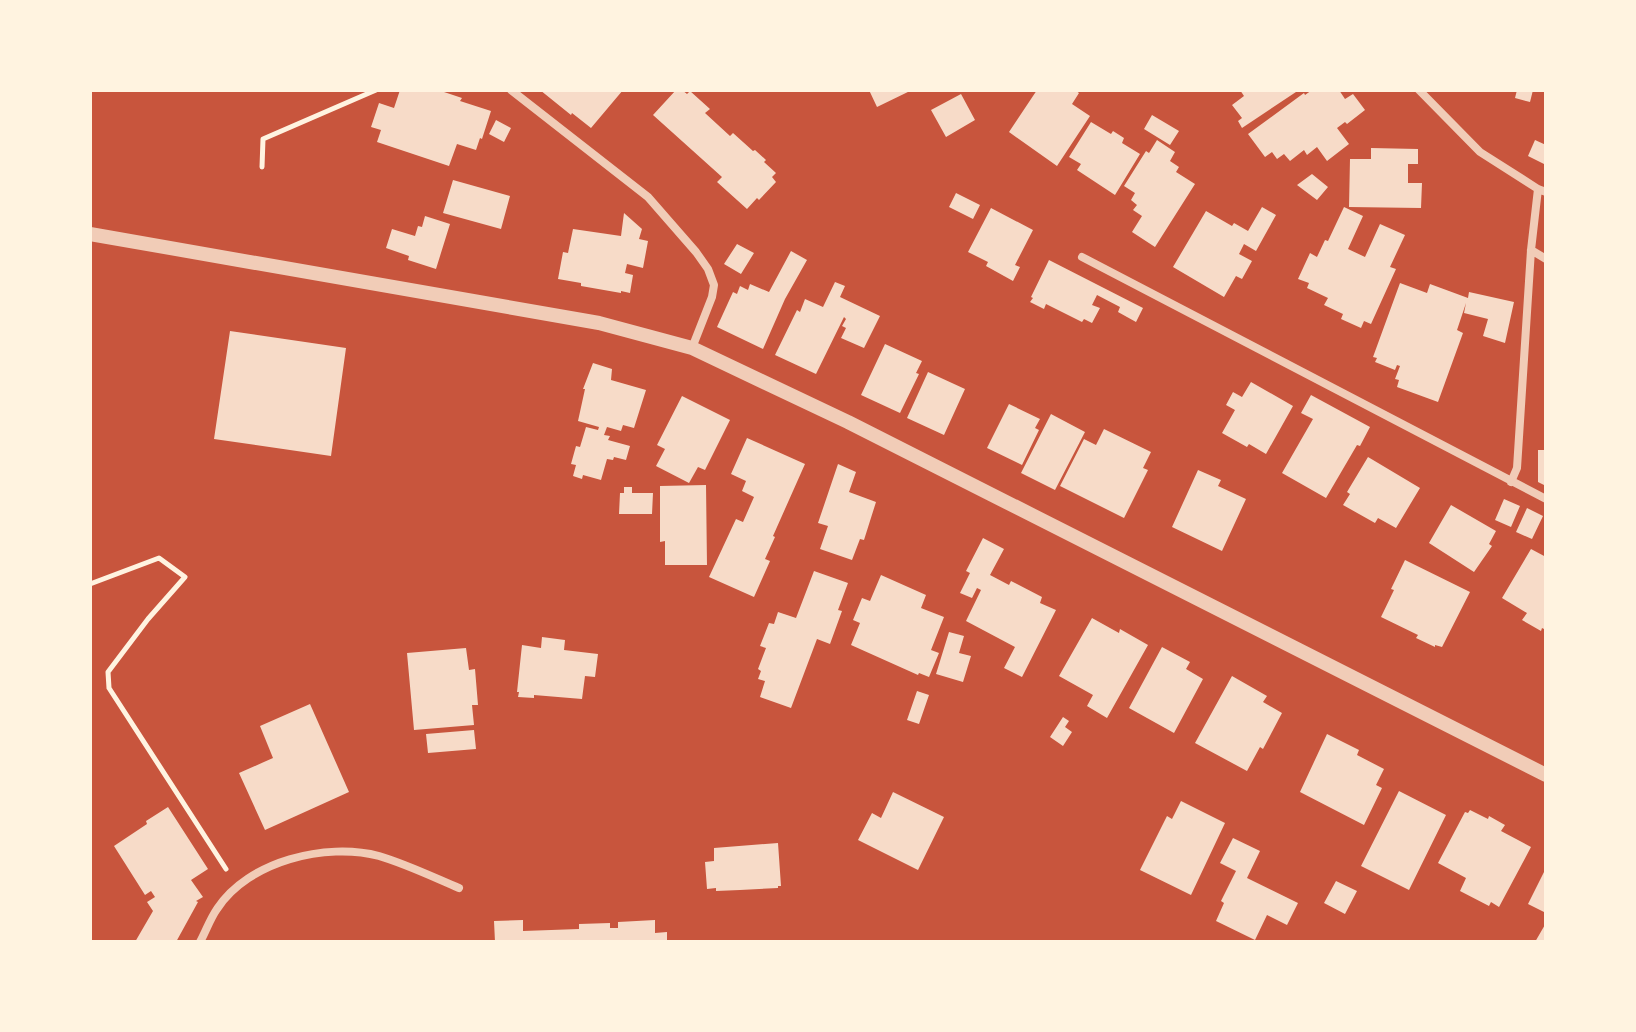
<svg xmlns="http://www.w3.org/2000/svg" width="1636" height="1032" viewBox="0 0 1636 1032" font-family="Literata,serif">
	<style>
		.building { fill: #f7dbc8 }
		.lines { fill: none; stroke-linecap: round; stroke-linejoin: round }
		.path { stroke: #fff3e0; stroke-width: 5 }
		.minor { stroke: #f1ccb7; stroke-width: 8 }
		.tertiary { stroke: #f1ccb7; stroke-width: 14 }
	</style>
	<rect width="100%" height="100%" fill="#c8553d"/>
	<!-- building -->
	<path class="building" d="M400 90H438L462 98 460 101 491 111 482 139 480 138 476 150 457 144 449 166 377 142 381 130 371 127 379 103 394 108Z
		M540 90H623L591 128 572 113 571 115Z
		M676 90H682L687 94 690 91 710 109 705 113 730 136 733 133 753 151 755 150 766 160 764 162 776 173 772 177 776 182 759 200 757 198 747 209 717 182 722 177 653 115Z
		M869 90H912L877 107Z
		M1037 90H1075L1079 93 1072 104 1090 116 1057 166 1009 132Z
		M1240 90H1299L1242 128 1238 121 1242 118 1232 105 1244 96Z
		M1312 90H1339L1345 99 1353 94 1365 110 1347 124 1345 122 1337 128 1349 144 1327 161 1317 147 1307 155 1304 150 1290 161 1284 154 1277 159 1272 152 1265 157 1248 134 1304 93 1305 95Z
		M1517 90H1533L1530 102 1515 98Z
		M961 94 975 120 946 137 931 110Z
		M1152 115 1179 131 1170 145 1144 129Z
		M496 120 511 128 504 142 489 134Z
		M1091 122 1111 134 1113 131 1124 138 1122 143 1140 154 1115 195 1077 170 1081 164 1069 157Z
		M1157 140 1175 152 1170 161 1179 167 1176 172 1195 184 1155 247 1132 232 1142 216 1133 210 1137 205 1131 200 1135 193 1124 186 1146 151 1149 153Z
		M1535 140 1546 145V165L1528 156Z
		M1371 148 1418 149V164H1408V183H1422L1421 208 1349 207 1350 159H1371Z
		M1312 174 1328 187 1317 200 1297 185Z
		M453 180 510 196 501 229 443 213Z
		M956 193 980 205 973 219 949 207Z
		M1262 207 1276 215 1256 251 1244 244 1239 254 1252 261 1242 279 1236 276 1224 297 1173 267 1206 211 1232 226 1234 223 1248 231Z
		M1344 207 1363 216 1348 249 1365 257 1380 224 1405 235 1390 267 1396 269 1371 324 1364 321 1361 328 1341 319 1343 314 1324 305 1328 298 1307 288 1309 283 1298 279 1310 253 1317 257 1325 240 1328 241Z
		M991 208 1033 230 1015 265 1020 267 1013 281 986 266 988 262 968 252Z
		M624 213 642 229 639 239 648 241 643 268 627 264 625 273 633 275 630 293 621 291V293L581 286V283L558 279 563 252 568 253 573 229 621 236Z
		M425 216 450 224 436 269 408 260 409 256 386 248 392 229 415 236 418 226 422 227Z
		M737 244 754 253 741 274 724 264Z
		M791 251 807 260 785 299 763 349 717 327 733 292 737 294 740 286 748 290 750 284 769 292Z
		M1049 260 1143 308 1136 322 1118 312 1120 307 1097 295 1092 305 1100 308 1092 323 1084 319 1082 322 1046 304 1044 309 1030 302 1033 298 1031 297Z
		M835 282 845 286 840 297 880 316 864 348 841 338 846 328 842 326 846 319 844 317 816 374 775 355 797 310 800 312 805 299 823 307Z
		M1400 283 1427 293 1430 284 1468 298 1469 292 1514 302 1505 343 1483 336 1488 319 1464 313 1466 303 1457 330 1463 333 1438 402 1397 387 1399 380 1395 379 1400 366 1397 365 1395 370 1375 362 1377 358 1373 357Z
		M230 331 346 348 331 456 214 439Z
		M885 344 922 361 916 373 919 374 900 413 861 395Z
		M593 363 612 369 611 380 646 390 634 428 623 425 621 431 607 427 604 435 610 436 608 440 630 446 626 460 614 457 613 460 607 459 601 480 583 475 582 479 573 476 576 465 571 464 576 446 580 447 586 427 598 430 599 427 578 421 585 389H583Z
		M928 372 965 389 944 435 907 418Z
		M1251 382 1293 406 1266 454 1249 444 1247 447 1222 433 1235 410 1226 405 1233 392 1242 397Z
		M1311 395 1370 427 1360 446 1357 445 1326 498 1282 473 1313 419 1301 413Z
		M682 396 730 420 705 470 698 467 689 483 656 466 665 449 657 445Z
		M1009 404 1040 419 1035 428 1039 430 1022 465 987 448Z
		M1051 414 1085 432 1055 490 1021 473Z
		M1104 429 1151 452 1143 468 1148 470 1124 518 1060 486 1084 439 1096 445Z
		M747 438 805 464 773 536 775 537 765 559 770 561 754 597 709 577 736 519 743 522 754 497 742 491 746 481 731 474Z
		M1538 450H1546V486L1538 482Z
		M1368 457 1420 488 1396 528 1378 518 1375 523 1343 505 1350 494 1347 492Z
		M838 464 856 472 849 492 876 502 864 540 860 539 852 560 820 549 828 526 818 523Z
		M1198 470 1221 480 1218 486 1246 499 1222 551 1172 527Z
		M706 485 707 565H665V541L660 542V486Z
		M624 487H632V493H653L652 514H619L620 493H624Z
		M1504 499 1520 506 1511 527 1495 520Z
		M1451 505 1496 531 1489 544 1492 546 1474 572 1429 543Z
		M1527 508 1543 516 1532 539 1516 532Z
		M983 538 1004 549 990 575 1009 585 1011 581 1042 597 1040 603 1056 610 1022 677 1004 668 1015 647 966 621 981 590 977 588 972 598 960 593 970 573 966 571Z
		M1531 549 1546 557V630L1542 628 1541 631 1522 620 1527 613 1502 598Z
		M1405 560 1470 592 1442 647 1435 645V647L1416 638 1418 635 1381 617 1394 590 1391 589Z
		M814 571 848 583 838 610 842 611 830 644 817 639 791 708 760 697 765 681 758 679 761 671 758 669 766 648 760 646 769 623 774 624 778 612 796 618Z
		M881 575 926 595 921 608 944 617 931 650 939 653 929 677 919 673 918 675 851 645 860 623 853 620 862 598 870 601Z
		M1092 618 1119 633 1120 629 1148 645 1107 718 1087 706 1093 695 1059 676Z
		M949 632 964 636 959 653 971 656 963 682 936 674Z
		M542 637 565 640 564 650 598 654 595 677 585 676 582 699 534 695V698L518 697 519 692H517L522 645 541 648Z
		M1162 647 1190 662 1186 669 1203 679 1174 733 1129 708Z
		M466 648 469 670 475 669 478 705H472L474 725 414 730 407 653Z
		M1232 676 1267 696 1263 702 1282 713 1263 749 1260 747 1247 771 1195 743Z
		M917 691 929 695 919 724 907 720Z
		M310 704 349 792 265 830 239 773 273 758 260 726Z
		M1063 717 1069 721 1065 727 1072 732 1063 746 1050 737Z
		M474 730 476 749 428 753 426 734Z
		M1327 734 1359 750 1357 755 1384 769 1376 785 1382 788 1364 825 1300 792Z
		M1399 791 1446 815 1409 890 1361 866Z
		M893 792 944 817 918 870 858 840 872 813 881 818Z
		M1181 801 1225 823 1191 895 1140 870 1167 816 1172 819Z
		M168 807 208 869 191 880 203 897 196 901 198 902 176 942H135L153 911 147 902 155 897 151 891 145 895 114 846 147 824 146 821Z
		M1470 810 1488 819 1489 816 1505 825 1501 831 1531 847 1499 907 1491 902 1489 906 1460 891 1466 878 1438 863 1465 812 1468 813Z
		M1233 838 1260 851 1247 878 1298 903 1287 925 1267 915 1255 940 1216 921 1224 903 1221 901 1236 871 1220 863Z
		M778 843 781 886H778V888L740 890 716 891V888L707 889 705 862 714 861V848Z
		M1546 868V913L1528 904Z
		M1336 881 1357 891 1345 914 1324 903Z
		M523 920V931L579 929V924L610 923V928H618V922L655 920V933L667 932V942H495L494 921Z
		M1546 923V942H1535Z"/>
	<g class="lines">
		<!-- path -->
		<path class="path" d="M262 167 263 139 376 90
			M90 584 159 558 185 577 148 619 108 672 109 688 226 869"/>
		<!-- minor -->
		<path class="minor" d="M511 90 648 197 696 252 708 269 714 285 712 297 692 348
			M1419 90 1480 152 1538 189 1546 192
			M1531 250 1546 259
			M1082 257 1546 499
			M1511 482 1517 468 1531 250 1538 189
			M200 942C206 931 210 919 217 909 248 861 326 842 379 856 406 864 433 877 459 888"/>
		<!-- tertiary -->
		<path class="tertiary" d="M90 234 599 323 692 348 848 422 1546 775"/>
	</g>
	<!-- border -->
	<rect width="1636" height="1032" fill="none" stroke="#fff3e0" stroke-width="184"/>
</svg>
